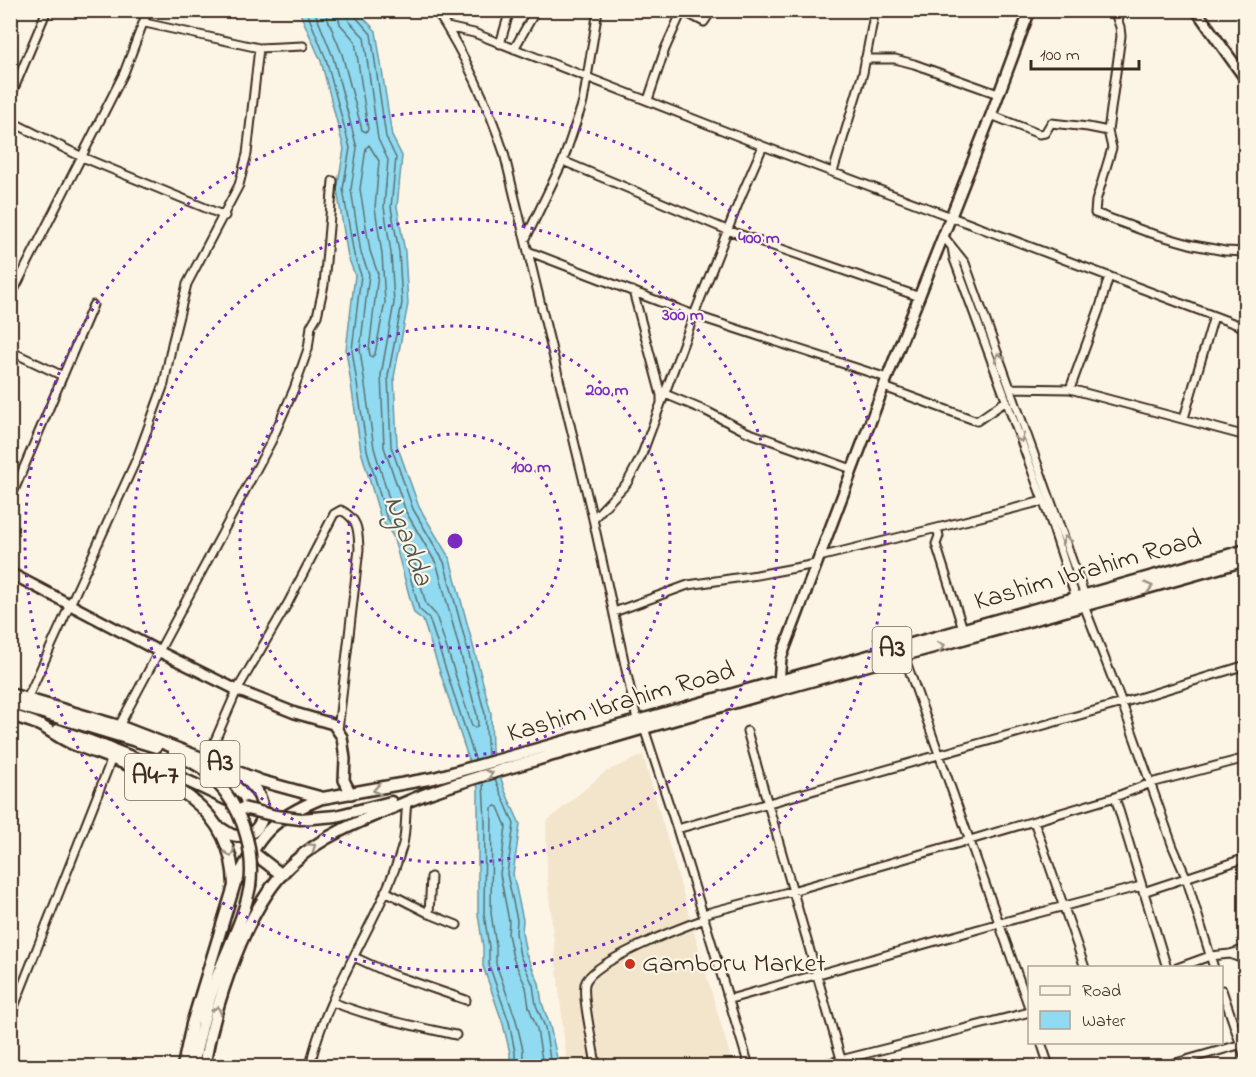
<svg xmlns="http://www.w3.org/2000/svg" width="1256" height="1077" viewBox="0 0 1256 1077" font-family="'Indie Flower',sans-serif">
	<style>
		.built { fill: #f2e5cc }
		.water { fill: #90dbf1; stroke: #6e949d; stroke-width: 1.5 }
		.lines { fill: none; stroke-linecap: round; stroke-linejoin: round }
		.shore { stroke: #5d7172; stroke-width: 1.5 }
		.minor-casing { stroke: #3b2a1e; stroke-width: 11 }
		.major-casing { stroke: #3b2a1e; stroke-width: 14 }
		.highway-casing { stroke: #3b2a1e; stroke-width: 15 }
		.minor { stroke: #fcf5e5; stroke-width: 7 }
		.major { stroke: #fcf5e5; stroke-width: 9 }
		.highway { stroke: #fcf5e5; stroke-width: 10 }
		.highway-bridge-casing { stroke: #3b2a1e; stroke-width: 15; stroke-linecap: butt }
		.highway-bridge { stroke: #fcf5e5; stroke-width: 10 }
		.oneway { stroke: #9c9082 }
		.ring { fill: none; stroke: #7b2cbf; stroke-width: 3; stroke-dasharray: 3 6 }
		.poi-dot { fill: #c8321e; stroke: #fcf5e5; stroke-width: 2 }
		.labels { text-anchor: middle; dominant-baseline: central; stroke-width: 4.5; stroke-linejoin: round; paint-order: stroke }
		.shield { fill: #fcf5e5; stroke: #75675a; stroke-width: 1.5 }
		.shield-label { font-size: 26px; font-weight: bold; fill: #3b2a1e }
		.street-label { font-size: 27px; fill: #3b2a1e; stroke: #fcf5e5 }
		.poi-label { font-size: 27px; fill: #3b2a1e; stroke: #fcf5e5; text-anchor: start }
		.water-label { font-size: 28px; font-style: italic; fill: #505653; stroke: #fcf5e5 }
		.centre { fill: #7b2cbf; stroke: #fcf5e5; stroke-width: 3 }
		.ring-label { font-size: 18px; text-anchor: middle; font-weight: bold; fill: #7b2cbf; stroke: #fcf5e5; stroke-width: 4.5; stroke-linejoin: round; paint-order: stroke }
	</style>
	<rect width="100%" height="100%" fill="#fcf5e5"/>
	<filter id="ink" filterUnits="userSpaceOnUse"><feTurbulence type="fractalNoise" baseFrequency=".0167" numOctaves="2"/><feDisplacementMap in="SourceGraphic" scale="12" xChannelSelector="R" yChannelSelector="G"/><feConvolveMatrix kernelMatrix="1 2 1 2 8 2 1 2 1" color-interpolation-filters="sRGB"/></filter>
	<g filter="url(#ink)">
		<!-- built -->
		<path class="built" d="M643 755 733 1066H567L547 876 546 822 605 772Z"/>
		<!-- water -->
		<path class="water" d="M299 11H357L376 31 392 136 402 156 397 207 405 252 408 304 394 377 397 445 419 507 450 559 491 713 492 751 505 791 520 824 513 874 523 920 522 932 526 954 539 983 542 1003 550 1026 557 1058V1066H510V1053L503 1024 483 966V947L478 914V788L423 620 414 613 393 536 381 519 361 451 346 350 355 275 348 257 337 189 344 149 321 61Z"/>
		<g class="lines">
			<!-- shore -->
			<path class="shore" d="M306 10 326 59 350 148 343 189 354 255 361 275 352 350 367 450 386 516 399 535 419 609 429 618 475 759
				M314 10 333 57 357 148 351 189 361 253 369 274 360 350 374 448 393 512 406 532 426 604 436 615 472 726 475 728 478 725 477 715 437 565 406 512 384 447 381 375 394 303 391 253 384 207 388 160 378 139 364 37 349 21 346 10
				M324 10 342 54 362 130 366 132 368 129 355 41 340 24 337 10
				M354 10 355 16 371 34 386 137 396 158 391 207 399 252 402 303 388 376 391 446 413 509 444 562 485 714 488 756
				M369 145 379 161 375 208 382 254 385 302 375 354 372 357 370 355 369 350 378 274 370 251 360 189 366 148Z
				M495 779 514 824 507 874 517 920 516 933 520 956 533 985 536 1005 545 1027 551 1066
				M483 783 485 822 484 914 489 947V965L509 1022 515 1052V1066
				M523 1066V1050L516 1020 496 964V946L491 913 492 808 495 806 498 807 506 826 500 874 509 921 508 934 513 958 526 987 529 1007 537 1029 543 1066"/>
			<defs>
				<path id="minor" d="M436 10C466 57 487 101 504 153L593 519 637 720
					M681 10 704 22 712 10
					M1114 10 1120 27 1121 36 1108 131 1112 148 1096 201 1095 213 1147 232 1193 245 1225 251 1246 252
					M145 23 259 48 303 46
					M447 27 474 33 763 146 1246 328
					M500 44 510 10
					M514 49 536 10
					M865 59H895L914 64 998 94
					M10 98 47 10
					M648 100 665 49 682 11
					M991 115 1039 134 1045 133 1051 123 1088 127 1108 131
					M10 121 82 157 225 216
					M563 161 727 230 920 297
					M833 172 863 73 875 10
					M944 237 965 263 1085 596
					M526 238 563 161 583 102 598 10
					M952 247 954 259 1051 522 1076 598
					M530 252 694 315 887 378
					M633 291 661 395V402
					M10 298 124 73 148 10
					M10 351 63 376
					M884 387 977 421 1006 401
					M1010 388 1070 389 1246 436
					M1070 389 1100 307 1109 276
					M665 394 706 411 747 432 852 469
					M1184 418 1214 316
					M10 500 93 305
					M593 519 627 483 641 457 694 315 742 194 763 146
					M937 528 1043 501
					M819 557 937 528 939 536 936 544 963 629
					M1083 603 1122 703 1173 847 1186 877 1214 968
					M614 612 688 585 757 575 816 564
					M903 653 1030 1010
					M27 699 137 458 164 384 172 344 187 284 239 185 247 154 259 48
					M119 726 271 442 294 389 308 349 311 326 317 316 324 285 333 181
					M644 728 677 829 749 1066
					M747 731 843 1066
					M207 759 237 690 288 603 334 514 341 510C359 520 358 530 359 549L338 730
					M1115 797 1167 968
					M1034 821 1085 968
					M677 829 1122 703 1246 665
					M385 891 432 915 457 925
					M1143 892 1246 858
					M429 914 431 877
					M703 914 792 891 970 840 1115 797 1151 783 1246 758
					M1230 954 1246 960
					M354 957 391 974 466 1000
					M1177 968 1210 956 1230 954 1246 949
					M1222 990 1246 1060
					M730 999 1000 923 1141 886
					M332 1002C373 1018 414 1026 456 1035
					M10 1017 112 758
					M1041 1042 1049 1066
					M310 1066C327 987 381 922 403 844 406 831 405 816 407 803
					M596 1066C594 1048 582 999 585 984 590 962 682 927 705 919
					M817 1066 1030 1012
					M1165 1066 1239 1045 1246 1047"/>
				<path id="major" d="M1196 10 1246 80
					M10 573 160 652 237 690 295 713 333 724 342 737 345 759 344 780 351 794
					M779 682 781 658 887 378 991 115 1030 10"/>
				<path id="highway" d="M10 694 119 726 261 781 323 798 434 778 1246 550
					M10 703 156 747
					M10 715C19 718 28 720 37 724 49 729 60 739 73 744 145 772 233 793 234 886L192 1024 183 1066
					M58 730C119 750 177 775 234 803
					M174 752 202 768
					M301 819 336 816 391 802
					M220 828C224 830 228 833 232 835 254 841 268 820 261 801 258 790 249 782 242 775
					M251 851 282 875
					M236 882C260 834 271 819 322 798
					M193 1066C199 1036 206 1007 217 977 228 947 244 919 250 886
					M204 1066C215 1005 246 903 295 861 323 836 358 822 392 808 405 803 419 796 432 792 480 775 531 762 580 747 801 681 1024 624 1246 560"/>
			</defs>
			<!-- minor casing -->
			<use href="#minor" class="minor-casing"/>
			<!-- major casing -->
			<use href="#major" class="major-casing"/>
			<!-- highway casing -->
			<use href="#highway" class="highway-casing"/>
			<!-- minor -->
			<use href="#minor" class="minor"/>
			<!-- major -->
			<use href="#major" class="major"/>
			<!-- highway -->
			<use href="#highway" class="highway"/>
			<defs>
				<path id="highway-bridge" d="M202 768C210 776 218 783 225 792 245 818 254 854 250 886
					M243 808 276 816 301 819"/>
			</defs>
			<!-- highway-bridge casing -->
			<use href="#highway-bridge" class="highway-bridge-casing"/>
			<!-- highway-bridge -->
			<use href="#highway-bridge" class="highway-bridge"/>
		</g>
		<!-- one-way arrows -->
		<defs><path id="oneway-chevron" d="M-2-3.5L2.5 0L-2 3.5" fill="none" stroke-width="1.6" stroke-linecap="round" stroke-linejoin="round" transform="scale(1.5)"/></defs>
		<g class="oneway">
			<use href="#oneway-chevron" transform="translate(999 357) rotate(-109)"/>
			<use href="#oneway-chevron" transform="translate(1020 438) rotate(70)"/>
			<use href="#oneway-chevron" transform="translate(1066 540) rotate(-109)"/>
			<use href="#oneway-chevron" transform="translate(1149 587) rotate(-15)"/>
			<use href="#oneway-chevron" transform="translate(941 646) rotate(-16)"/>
			<use href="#oneway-chevron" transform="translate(489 774) rotate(-17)"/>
			<use href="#oneway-chevron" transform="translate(377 790) rotate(170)"/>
			<use href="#oneway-chevron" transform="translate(312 847) rotate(-35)"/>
			<use href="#oneway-chevron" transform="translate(230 853) rotate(74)"/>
			<use href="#oneway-chevron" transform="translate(217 1010) rotate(-73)"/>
		</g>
	</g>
	<!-- distance rings -->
	<g class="ring">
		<circle cx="455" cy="541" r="107"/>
		<circle cx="455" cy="541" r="215"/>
		<circle cx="455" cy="541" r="322"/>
		<circle cx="455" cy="541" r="430"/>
	</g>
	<!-- markers -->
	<circle class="poi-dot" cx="630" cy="964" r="6"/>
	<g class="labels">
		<!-- shield labels -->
		<g class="shield">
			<rect x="872.5" y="627" width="39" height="46" rx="4.5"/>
			<rect x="200.5" y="741" width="39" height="46" rx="4.5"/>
			<rect x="125" y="754" width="60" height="46" rx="4.5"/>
		</g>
		<g class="shield-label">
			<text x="892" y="650">A3</text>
			<text x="220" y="764">A3</text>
			<text x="155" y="777">A4-7</text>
		</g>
		<!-- street labels -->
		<g class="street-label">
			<text transform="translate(1088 571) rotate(-16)">Kashim Ibrahim Road</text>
			<text transform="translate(621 703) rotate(-16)">Kashim Ibrahim Road</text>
		</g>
		<!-- poi labels -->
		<g class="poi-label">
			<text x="642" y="964">Gamboru Market</text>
		</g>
		<!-- water labels -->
		<g class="water-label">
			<text transform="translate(407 541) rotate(70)">Ngadda</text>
		</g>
	</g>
	<circle cx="455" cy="541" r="9" class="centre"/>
	<g class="ring-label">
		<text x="759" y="243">400 m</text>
		<text x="683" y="320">300 m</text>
		<text x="607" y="395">200 m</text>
		<text x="531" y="472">100 m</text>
	</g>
	<!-- margin -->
	<rect width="1256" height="1077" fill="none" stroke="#fcf5e5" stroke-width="36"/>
	<rect x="18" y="18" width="1220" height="1041" fill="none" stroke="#3b2a1e" stroke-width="2" filter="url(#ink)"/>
	<!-- legend -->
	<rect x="1028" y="966" width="195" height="78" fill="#fcf5e5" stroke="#afa495" stroke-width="1.5"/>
	<rect x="1040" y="986" width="30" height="9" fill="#fcf5e5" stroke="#afa495" stroke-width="1.5"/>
	<text x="1082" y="996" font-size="18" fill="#3b2a1e">Road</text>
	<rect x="1040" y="1011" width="30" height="18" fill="#90dbf1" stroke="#afa495" stroke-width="1.5"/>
	<text x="1082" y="1026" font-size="18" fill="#3b2a1e">Water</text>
	<!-- scale -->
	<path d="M1031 60v9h108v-9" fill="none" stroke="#3b2a1e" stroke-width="3"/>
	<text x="1040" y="60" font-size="18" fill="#3b2a1e" stroke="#fcf5e5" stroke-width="4.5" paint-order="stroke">100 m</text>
</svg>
